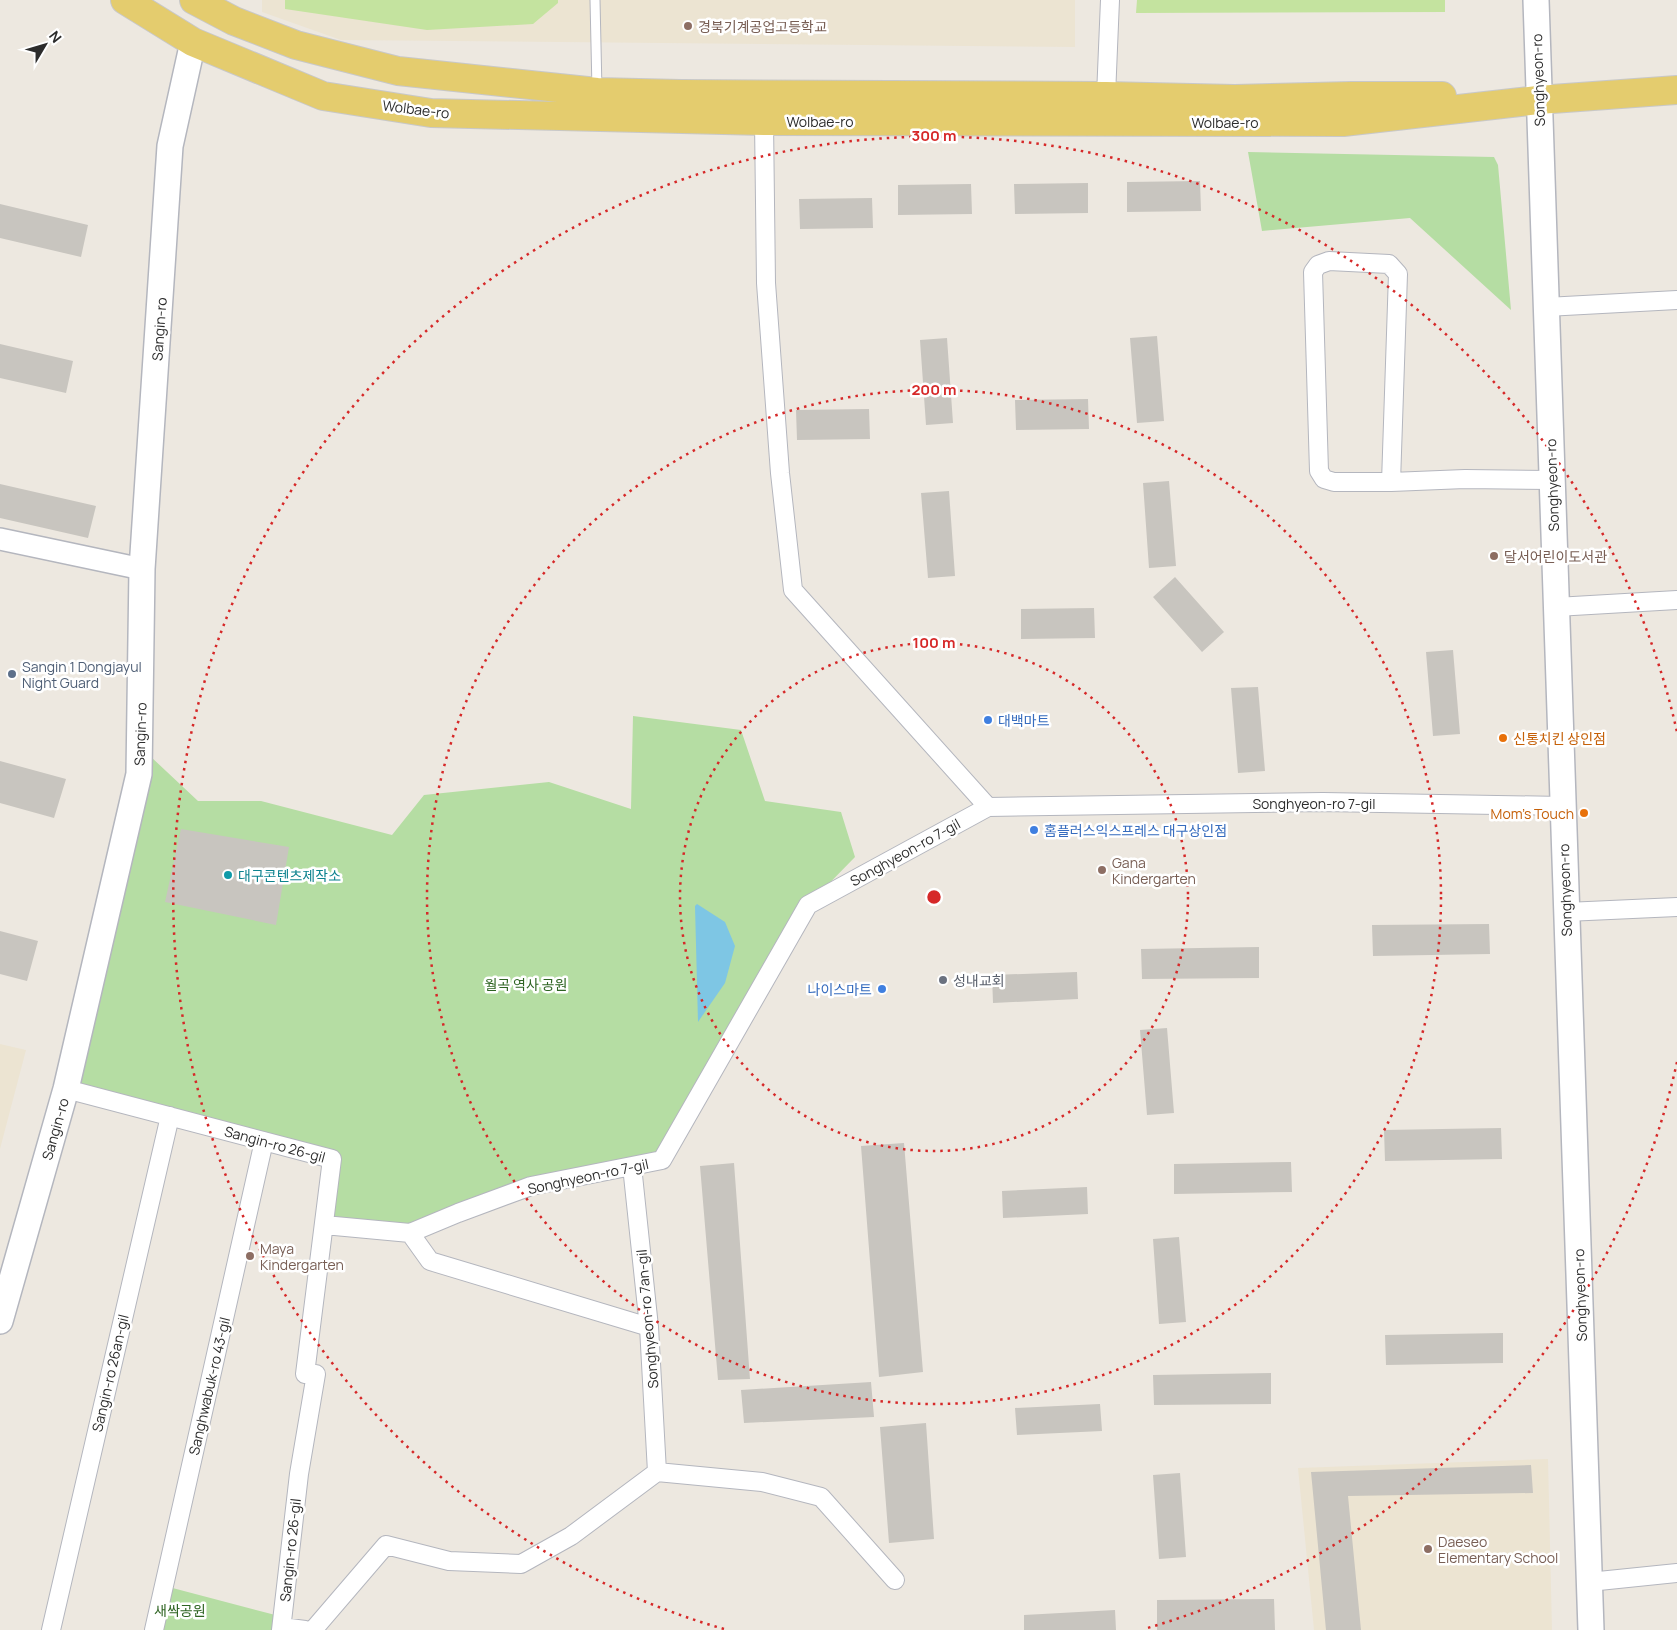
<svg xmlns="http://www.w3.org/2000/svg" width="1677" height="1630" viewBox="0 0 1677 1630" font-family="Manrope,'Noto Sans KR',sans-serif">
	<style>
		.education { fill: #ece4d2 }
		.green { fill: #b5dda3 }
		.pitch { fill: #c4e39f }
		.water { fill: #7ec6e4 }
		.building { fill: #c8c5bf }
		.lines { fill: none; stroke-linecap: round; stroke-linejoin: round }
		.service-casing { stroke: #b4b6be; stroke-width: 11 }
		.minor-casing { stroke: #b4b6be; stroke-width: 20 }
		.tertiary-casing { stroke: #b4b6be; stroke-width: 24 }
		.secondary-casing { stroke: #b4b6be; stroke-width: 28 }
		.primary-casing { stroke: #c8c8c8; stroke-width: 30 }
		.service { stroke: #fff; stroke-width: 9 }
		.minor { stroke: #fff; stroke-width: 18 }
		.tertiary { stroke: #fff; stroke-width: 21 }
		.secondary { stroke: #fff; stroke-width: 25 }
		.primary { stroke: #e4cc6e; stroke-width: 28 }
		.ring { fill: none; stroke: #d62828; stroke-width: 2.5; stroke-dasharray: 2.5 5 }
		.education-dot { fill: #8d6e63; stroke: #fff; stroke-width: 2 }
		.service-dot { fill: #5c6f8a; stroke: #fff; stroke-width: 2 }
		.shop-dot { fill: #3f7fe0; stroke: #fff; stroke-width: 2 }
		.food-dot { fill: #e8710a; stroke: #fff; stroke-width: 2 }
		.culture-dot { fill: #0f9aa8; stroke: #fff; stroke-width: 2 }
		.worship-dot { fill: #6b7280; stroke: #fff; stroke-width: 2 }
		.labels { text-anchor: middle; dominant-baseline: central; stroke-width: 5; stroke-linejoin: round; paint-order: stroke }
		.education-label { font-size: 14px; fill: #785e54; stroke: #fff; text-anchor: start }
		.street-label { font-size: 14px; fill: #2c2c2c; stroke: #fff }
		.service-label { font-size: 14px; fill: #4e5e75; stroke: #fff; text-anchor: start }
		.shop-label { font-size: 14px; fill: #366cbe; stroke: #fff; text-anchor: start }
		.food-label { font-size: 14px; fill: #c56008; stroke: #fff; text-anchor: start }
		.culture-label { font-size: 14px; fill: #0d838f; stroke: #fff; text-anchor: start }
		.worship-label { font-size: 14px; fill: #5b616d; stroke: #fff; text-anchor: start }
		.park-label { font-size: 14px; fill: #2e6422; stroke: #fff }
		.centre { fill: #d62828; stroke: #fff; stroke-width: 2.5 }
		.ring-label { font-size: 15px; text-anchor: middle; font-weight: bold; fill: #d62828; stroke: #fff; stroke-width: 5; stroke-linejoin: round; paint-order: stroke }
	</style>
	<rect width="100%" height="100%" fill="#ede8e0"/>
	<!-- education -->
	<path class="education" d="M262 0H1075V47L341 40 262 12Z
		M0 1044 26 1050 0 1149Z
		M1548 1459 1552 1630H1314L1298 1468Z"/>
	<!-- green -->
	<path class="green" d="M1248 152 1494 157 1498 165 1511 310 1410 218 1262 231Z
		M633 716 741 730 765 801 841 812 855 857 808 905 662 1160 531 1186 410 1233 324 1225 332 1159 66 1089 150 756 198 801H261L392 835 424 795 549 782 631 809Z
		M165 1586 283 1617 279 1630H154Z"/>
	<!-- pitch -->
	<path class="pitch" d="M285 0H558V3L533 24 427 30 285 9Z
		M1137 0H1445V12L1136 13Z"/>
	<!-- water -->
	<path class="water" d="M697 904 725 922 735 946 725 983 698 1022 695 906Z"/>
	<!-- building -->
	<path class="building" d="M1200 181 1201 211 1127 212V182Z
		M1088 183V213L1015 214 1014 184Z
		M971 184 972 214 898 215V185Z
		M872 198 873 228 800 229 799 199Z
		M0 204 88 225 81 257 0 238Z
		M1157 336 1164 421 1137 423 1130 338Z
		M947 338 953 423 926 425 920 340Z
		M0 344 73 361 66 393 0 378Z
		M1088 399 1089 429 1016 430 1015 400Z
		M869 409 870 439 797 440 796 410Z
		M1169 481 1176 566 1149 568 1143 483Z
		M0 484 96 506 88 538 0 518Z
		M949 491 955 576 928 578 921 493Z
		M1175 577 1224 632 1202 652 1153 597Z
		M1094 608 1095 638 1021 639V609Z
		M1453 650 1460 734 1433 736 1426 652Z
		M1258 687 1265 771 1238 773 1231 688Z
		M0 761 66 779 54 818 0 803Z
		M181 829 289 847 276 925 165 902Z
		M1489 924 1490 954 1373 956 1372 925Z
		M0 931 38 941 27 981 0 974Z
		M1259 947V978L1142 979 1141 949Z
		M1077 972 1078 999 993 1003 992 975Z
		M1167 1028 1174 1113 1147 1115 1140 1030Z
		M1501 1128 1502 1159 1385 1161 1384 1130Z
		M904 1143 923 1372 879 1377 861 1146Z
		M1291 1162 1292 1192 1174 1194V1164Z
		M734 1163 750 1379 718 1380 700 1166Z
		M1087 1187 1088 1214 1003 1218 1002 1191Z
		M1179 1237 1186 1322 1159 1324 1153 1239Z
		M1503 1333V1363L1386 1365 1385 1335Z
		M1271 1373V1404L1154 1405 1153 1375Z
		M871 1382 874 1417 744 1423 741 1390Z
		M1100 1404 1102 1431 1017 1435 1015 1408Z
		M926 1423 934 1539 889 1543 880 1427Z
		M1531 1465 1533 1493 1348 1496 1361 1630H1326L1311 1472Z
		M1180 1473 1186 1557 1159 1559 1153 1475Z
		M1274 1599 1275 1630H1157V1600Z
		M1115 1610 1116 1630H1024V1615Z"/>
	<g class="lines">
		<defs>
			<path id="service" d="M595 0 597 90"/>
			<path id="minor" d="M1106 96 1110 0
				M764 121 766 283 780 473 793 590 988 807
				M1546 307 1677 300
				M1391 482 1398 274 1389 264 1329 261 1318 265 1313 272 1319 471 1324 479 1334 482H1391L1465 479 1552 480
				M1556 607 1677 600
				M1566 912 1677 907
				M66 1089 332 1159 305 1374H316L299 1474 281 1630
				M632 1166 649 1327 657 1472
				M324 1225 410 1233 458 1213 531 1186 662 1160 808 905 988 807 1323 802 1562 806
				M410 1233 430 1261 649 1327
				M1589 1582 1677 1573
				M282 1627 305 1630
				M51 1630 170 1116
				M154 1630 264 1141
				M313 1630 386 1545 449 1561 521 1564 571 1536 657 1472 762 1482 821 1497 895 1580"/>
			<path id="tertiary" d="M0 539 142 569"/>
			<path id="secondary" d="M1536 0 1591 1630
				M0 1321 66 1089 139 774 142 569 170 146 193 42"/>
			<path id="primary" d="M125 0 193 42 323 96 431 113 764 121 1343 122 1538 100 1677 90
				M194 0 234 21 296 45 398 71 597 92 681 94 1106 96 1235 99 1352 96H1442"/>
		</defs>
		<!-- service casing -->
		<use href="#service" class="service-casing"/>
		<!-- minor casing -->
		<use href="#minor" class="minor-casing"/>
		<!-- tertiary casing -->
		<use href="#tertiary" class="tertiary-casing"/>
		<!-- secondary casing -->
		<use href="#secondary" class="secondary-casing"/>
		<!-- primary casing -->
		<use href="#primary" class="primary-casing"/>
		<!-- service -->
		<use href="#service" class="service"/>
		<!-- minor -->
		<use href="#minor" class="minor"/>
		<!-- tertiary -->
		<use href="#tertiary" class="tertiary"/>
		<!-- secondary -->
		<use href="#secondary" class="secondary"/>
		<!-- primary -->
		<use href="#primary" class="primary"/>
	</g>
	<!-- distance rings -->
	<g class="ring">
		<circle cx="934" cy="897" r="254"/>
		<circle cx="934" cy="897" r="507"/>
		<path d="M1677 1062A761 761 0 0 1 1144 1629M724 1629A761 761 0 1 1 1677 732"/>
	</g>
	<!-- markers -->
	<g class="education-dot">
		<circle cx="688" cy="26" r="5"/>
		<circle cx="1494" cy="556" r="5"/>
		<circle cx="1102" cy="870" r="5"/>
		<circle cx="250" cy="1256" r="5"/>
		<circle cx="1428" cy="1549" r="5"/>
	</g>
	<circle class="service-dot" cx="12" cy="674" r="5"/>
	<g class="shop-dot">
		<circle cx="988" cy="720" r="5"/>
		<circle cx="1034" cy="830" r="5"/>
		<circle cx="882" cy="989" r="5"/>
	</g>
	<g class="food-dot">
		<circle cx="1503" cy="738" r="5"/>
		<circle cx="1584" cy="813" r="5"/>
	</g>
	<circle class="culture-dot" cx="228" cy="875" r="5"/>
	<circle class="worship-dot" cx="943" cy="980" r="5"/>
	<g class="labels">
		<!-- education labels -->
		<g class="education-label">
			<text x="698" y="26">경북기계공업고등학교</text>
			<text x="1504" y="556">달서어린이도서관</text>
			<text x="1112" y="862">Gana<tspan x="1112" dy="16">Kindergarten</tspan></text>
			<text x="260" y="1248">Maya<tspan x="260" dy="16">Kindergarten</tspan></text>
			<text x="1438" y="1541">Daeseo<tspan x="1438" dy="16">Elementary School</tspan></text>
		</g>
		<!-- street labels -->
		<g class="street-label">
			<text transform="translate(1538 80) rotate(-92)">Songhyeon-ro</text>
			<text transform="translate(416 109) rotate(7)">Wolbae-ro</text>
			<text x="820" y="121">Wolbae-ro</text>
			<text x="1225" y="122">Wolbae-ro</text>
			<text transform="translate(159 329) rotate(-86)">Sangin-ro</text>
			<text transform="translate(1552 485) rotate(-92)">Songhyeon-ro</text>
			<text transform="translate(140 734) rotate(-88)">Sangin-ro</text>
			<text x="1314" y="803">Songhyeon-ro 7-gil</text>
			<text transform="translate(905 852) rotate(-29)">Songhyeon-ro 7-gil</text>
			<text transform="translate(1565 890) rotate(-92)">Songhyeon-ro</text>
			<text transform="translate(55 1129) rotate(-74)">Sangin-ro</text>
			<text transform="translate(275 1144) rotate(15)">Sangin-ro 26-gil</text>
			<text transform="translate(588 1176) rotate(-12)">Songhyeon-ro 7-gil</text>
			<text transform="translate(1580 1295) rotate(-92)">Songhyeon-ro</text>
			<text transform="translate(647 1319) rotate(-95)">Songhyeon-ro 7an-gil</text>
			<text transform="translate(110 1373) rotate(-77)">Sangin-ro 26an-gil</text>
			<text transform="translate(209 1386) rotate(-77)">Sanghwabuk-ro 43-gil</text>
			<text transform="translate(290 1550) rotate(-84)">Sangin-ro 26-gil</text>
		</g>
		<!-- service labels -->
		<g class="service-label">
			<text x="22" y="666">Sangin 1 Dongjayul<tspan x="22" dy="16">Night Guard</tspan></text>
		</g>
		<!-- shop labels -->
		<g class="shop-label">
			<text x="998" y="720">대백마트</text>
			<text x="1044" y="830">홈플러스익스프레스 대구상인점</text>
			<text x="872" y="989" text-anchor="end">나이스마트</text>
		</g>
		<!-- food labels -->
		<g class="food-label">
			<text x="1513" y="738">신통치킨 상인점</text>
			<text x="1574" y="813" text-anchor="end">Mom's Touch</text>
		</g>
		<!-- culture labels -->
		<g class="culture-label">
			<text x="238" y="875">대구콘텐츠제작소</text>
		</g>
		<!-- worship labels -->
		<g class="worship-label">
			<text x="953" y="980">성내교회</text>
		</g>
		<!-- park labels -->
		<g class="park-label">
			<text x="526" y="984">월곡 역사 공원</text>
			<text x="180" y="1610">새싹공원</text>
		</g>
	</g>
	<circle cx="934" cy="897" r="8" class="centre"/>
	<g class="ring-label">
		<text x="934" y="141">300 m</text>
		<text x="934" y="395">200 m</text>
		<text x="934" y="648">100 m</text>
	</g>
	<!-- north arrow -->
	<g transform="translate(45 45) rotate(52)" stroke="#ffffff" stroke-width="4" paint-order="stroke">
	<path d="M0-4L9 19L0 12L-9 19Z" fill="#2c2c2c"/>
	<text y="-8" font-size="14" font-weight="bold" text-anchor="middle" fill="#2c2c2c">N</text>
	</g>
</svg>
